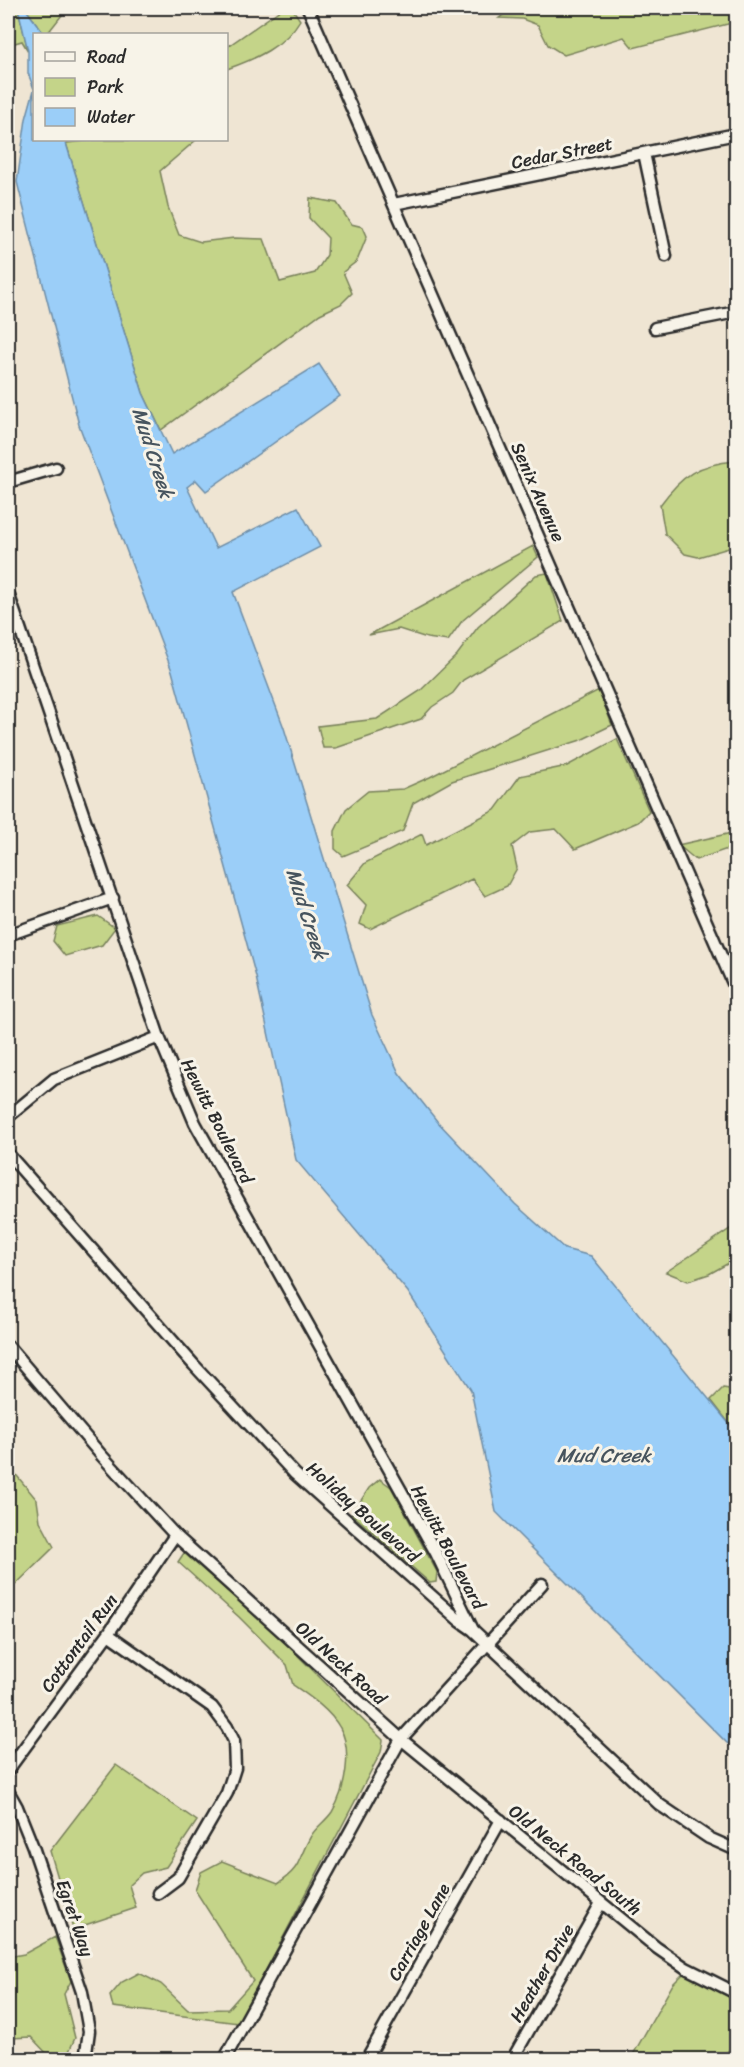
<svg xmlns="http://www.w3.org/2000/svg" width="744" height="2067" viewBox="0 0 744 2067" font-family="Sriracha,sans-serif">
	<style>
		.green { fill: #c4d489; stroke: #78805a; stroke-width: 1.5 }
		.water { fill: #9bcef8; stroke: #6e8da6; stroke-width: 1.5 }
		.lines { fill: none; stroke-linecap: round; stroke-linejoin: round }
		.minor-casing { stroke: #2b2b2b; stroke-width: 15 }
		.minor { stroke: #f7f3e8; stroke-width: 10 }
		.labels { text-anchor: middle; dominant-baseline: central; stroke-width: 6; stroke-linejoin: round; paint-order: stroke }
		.street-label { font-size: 18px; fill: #2b2b2b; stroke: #f7f3e8 }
		.water-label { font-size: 20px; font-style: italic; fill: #47545e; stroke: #f7f3e8 }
	</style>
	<rect width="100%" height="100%" fill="#efe5d3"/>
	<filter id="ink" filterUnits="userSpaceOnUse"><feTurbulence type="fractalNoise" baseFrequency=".0167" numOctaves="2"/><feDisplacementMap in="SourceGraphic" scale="12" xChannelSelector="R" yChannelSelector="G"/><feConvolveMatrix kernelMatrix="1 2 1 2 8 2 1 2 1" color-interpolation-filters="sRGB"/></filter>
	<g filter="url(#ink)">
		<!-- green -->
		<path class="green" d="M8 8H18L28 51 22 41 8 45Z
			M25 8H63L62 15 47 34H44Z
			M283 8H292L300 20C285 46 255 59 227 69V47Z
			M513 8H736V22L633 48 624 37 564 55 548 45 538 25 522 19 499 18Z
			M96 140H196L160 171 168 207 179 235 201 242 234 238 264 239 280 282 315 273 327 255 328 238 309 218 310 198 337 203 351 224 363 227 367 236 357 261 343 272 352 293 341 304 320 314 161 430 143 393 66 143Z
			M736 461V546L698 557 685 554 665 534 660 505C682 475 698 464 736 461Z
			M533 546 538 557 462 621 448 641 427 638 399 629 369 635Z
			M547 573 563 621 463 680 453 693 432 707 421 719 336 748H323L318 726 377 719 420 691 457 655 478 627 536 575Z
			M599 690 612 725 581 740 452 781 413 803 403 831 343 856 335 849V831L346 809 368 791 403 789 430 777Z
			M617 739 649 811 638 822 575 849 556 829 530 832 512 846 517 868 507 886 485 896 472 879 370 929 360 924 366 905 347 885 365 863 422 834 426 845 495 810 520 776 567 766Z
			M736 832V846L696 860 678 845Z
			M98 916 115 928 102 945 65 956 53 941 57 926Z
			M736 1225V1259L709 1274 688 1281 666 1272Z
			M723 1388 736 1390V1432L711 1400Z
			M8 1465 37 1500 40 1521 54 1547 8 1592Z
			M380 1479 391 1487 437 1572 436 1582 430 1583 352 1514 369 1488Z
			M184 1553 272 1630 383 1740 381 1752 238 2023 113 2007 110 1996 122 1982 139 1973 161 1984 188 2010 228 2009 253 1981 195 1890 201 1872 222 1861 278 1883C303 1867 297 1859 311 1836 316 1827 326 1821 332 1812 345 1791 353 1750 340 1728 330 1710 309 1696 293 1685L287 1665 239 1617 178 1562Z
			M116 1765 197 1821 166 1867 142 1873 129 1885 136 1908 73 1929 50 1851Z
			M55 1937 71 1981 64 1994 75 2038 67 2056 62 2059H52L31 2037 11 2038 8 2040V1957L24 1954Z
			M685 1972 736 2001V2042L721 2059 630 2060 673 1984Z"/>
		<!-- water -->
		<path class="water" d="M18 8H25L44 34H34V89L28 73V51Z
			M34 90V140H65L143 393 172 454 319 364 340 396 206 491 196 480 187 487 216 548 298 507 320 547 233 592 284 728 372 1015 399 1073 437 1121 515 1204 565 1249 591 1256 736 1432V1747L727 1743 496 1512 471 1390 408 1292 296 1160 256 977 172 671 79 425 17 182 26 119Z"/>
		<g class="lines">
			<defs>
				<path id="minor" d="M308 8 736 990
					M644 153 666 256
					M394 204 736 134
					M655 328 736 312
					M8 482 56 468
					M8 593 159 1037 195 1123 436 1553 473 1630
					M8 935 113 898
					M8 1117 54 1079 159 1037
					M8 1154 194 1365 295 1474 460 1621 473 1630 660 1805 709 1838 736 1850
					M8 1346 102 1456 175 1535 401 1739 657 1948 686 1968 736 1993
					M108 1634 212 1707 227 1727 234 1741 235 1768 227 1793 178 1878 158 1893
					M8 1770 108 1634 175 1535
					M8 1791 17 1807 33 1847 82 1992 89 2031 85 2060
					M224 2060 401 1739 542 1584
					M366 2060 501 1820
					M512 2060 601 1903"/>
			</defs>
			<!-- minor casing -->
			<use href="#minor" class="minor-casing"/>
			<!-- minor -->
			<use href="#minor" class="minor"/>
		</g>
	</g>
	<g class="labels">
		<!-- street labels -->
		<g class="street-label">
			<text transform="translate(562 153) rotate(-11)">Cedar Street</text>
			<text transform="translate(538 492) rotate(66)">Senix Avenue</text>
			<text transform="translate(217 1121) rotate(63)">Hewitt Boulevard</text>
			<text transform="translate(363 1512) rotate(41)">Holiday Boulevard</text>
			<text transform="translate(448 1547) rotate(62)">Hewitt Boulevard</text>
			<text transform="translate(79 1643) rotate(-54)">Cottontail Run</text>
			<text transform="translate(341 1663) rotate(42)">Old Neck Road</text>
			<text transform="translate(575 1860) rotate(39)">Old Neck Road South</text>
			<text transform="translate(75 1918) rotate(71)">Egret Way</text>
			<text transform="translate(419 1932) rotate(-61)">Carriage Lane</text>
			<text transform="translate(542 1973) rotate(-60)">Heather Drive</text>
		</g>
		<!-- water labels -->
		<g class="water-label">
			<text transform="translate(153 453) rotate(72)">Mud Creek</text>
			<text transform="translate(307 914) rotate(72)">Mud Creek</text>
			<text x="604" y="1455">Mud Creek</text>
		</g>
	</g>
	<!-- margin -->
	<rect width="744" height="2067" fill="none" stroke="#f7f3e8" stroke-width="30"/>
	<rect x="15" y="15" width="714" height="2037" fill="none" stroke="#2b2b2b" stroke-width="2" filter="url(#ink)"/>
	<!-- legend -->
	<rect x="33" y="33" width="195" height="108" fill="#f7f3e8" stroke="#a5a39c" stroke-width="1.5"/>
	<rect x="45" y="52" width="30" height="9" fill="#f7f3e8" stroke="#a5a39c" stroke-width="1.5"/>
	<text x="87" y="63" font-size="18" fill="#2b2b2b">Road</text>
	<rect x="45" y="78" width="30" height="18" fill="#c4d489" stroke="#a5a39c" stroke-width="1.5"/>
	<text x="87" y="93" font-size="18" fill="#2b2b2b">Park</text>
	<rect x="45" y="108" width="30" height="18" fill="#9bcef8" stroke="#a5a39c" stroke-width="1.5"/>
	<text x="87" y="123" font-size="18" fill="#2b2b2b">Water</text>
</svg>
